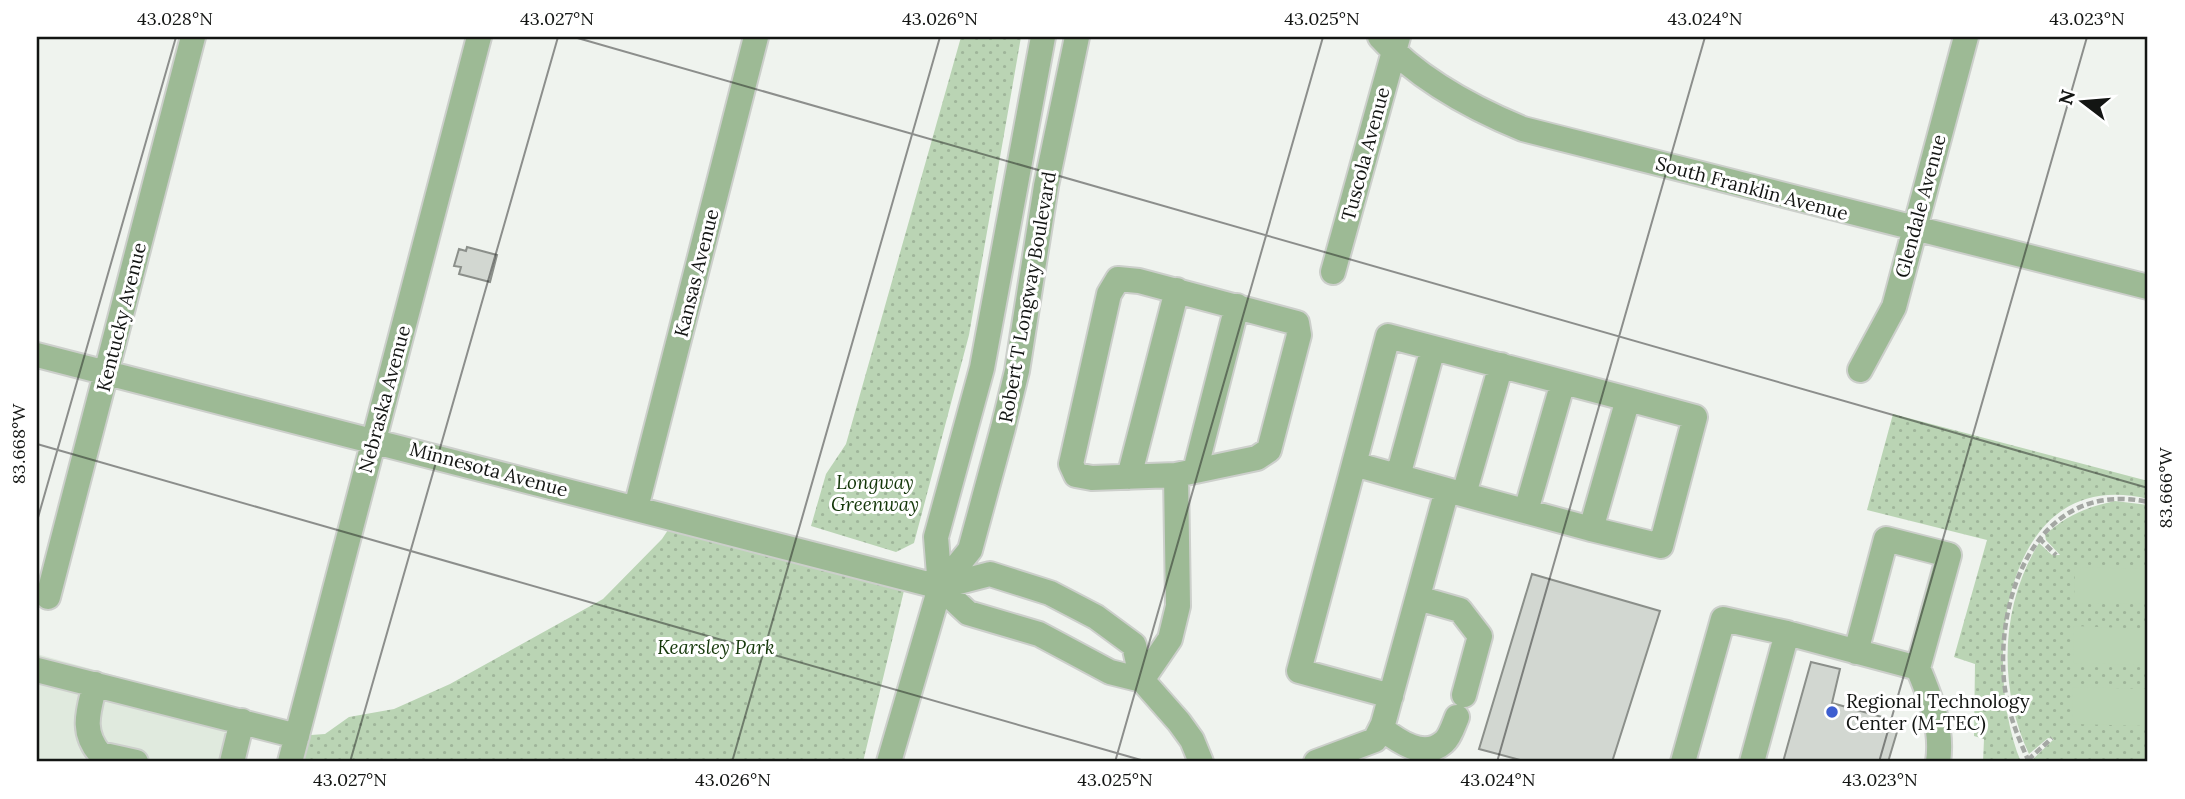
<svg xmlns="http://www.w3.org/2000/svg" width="2185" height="799" viewBox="0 0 2185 799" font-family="Lora,serif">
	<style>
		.built { fill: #e0eade }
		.green { fill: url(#green-dots) }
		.pitch { fill: #bad4b4 }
		.building { fill: #d2d7d1; stroke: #8b8f8a; stroke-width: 2 }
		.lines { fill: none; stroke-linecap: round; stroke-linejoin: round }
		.minor-casing { stroke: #cccfcb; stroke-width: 28 }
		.path { stroke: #a4a7a3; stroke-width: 4.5; stroke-dasharray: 7 3.5; stroke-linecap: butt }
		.minor { stroke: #9dba95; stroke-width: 24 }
		.ticks { fill: none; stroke: #131513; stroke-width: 2; stroke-opacity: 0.45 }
		.poi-dot { fill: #3d5ed0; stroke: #fff; stroke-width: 2.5 }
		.labels { text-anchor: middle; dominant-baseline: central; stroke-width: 6; stroke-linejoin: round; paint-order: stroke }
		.street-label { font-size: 19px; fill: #131513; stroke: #fff }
		.park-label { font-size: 19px; font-style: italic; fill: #143709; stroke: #fff }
		.poi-label { font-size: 19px; fill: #131513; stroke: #fff; text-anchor: start }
		.neatline { fill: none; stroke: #131513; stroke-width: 2.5 }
		.ticks-label { font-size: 18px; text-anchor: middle; fill: #131513 }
	</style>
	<defs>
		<pattern id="green-dots" width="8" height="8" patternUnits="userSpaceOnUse" patternTransform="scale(1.75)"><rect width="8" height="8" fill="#bad4b4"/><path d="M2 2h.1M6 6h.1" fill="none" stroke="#9fb59a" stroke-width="1.8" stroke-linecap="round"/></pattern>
	</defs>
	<rect width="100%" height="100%" fill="#eff3ee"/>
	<!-- built -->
	<path class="built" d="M37 654 254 714 240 762H37Z"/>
	<!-- green -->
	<path class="green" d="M961 37H1021L969 335 914 543 896 552 811 526 826 474 846 444Z
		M1893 414 2148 481V499C2001 463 1981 667 2021 762H1983L1984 739 1974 736 1975 664 1954 657 1987 540 1867 510Z
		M2115 501 2148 505V762H2030L2054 739 2048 738 2029 754C1998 688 2000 606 2039 543L2052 555H2060L2046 540 2045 535C2067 515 2087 507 2115 501Z
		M676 518 907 578 863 762H290L297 736 325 734 349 717 394 709 450 684 603 599 662 539Z"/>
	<!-- pitch -->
	<path class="pitch" d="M2075 567 2148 569V604L2074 603Z
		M2074 626 2148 629V665L2073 663Z
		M2073 687 2148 689V726L2072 724Z"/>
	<!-- building -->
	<path class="building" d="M467 247 497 255 490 282 459 274 461 267 454 266 459 249 466 251Z
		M1532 574 1660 611 1612 762H1528L1479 749Z
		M1811 662 1840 669 1832 703 1900 722 1888 762H1783Z"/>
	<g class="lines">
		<defs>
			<path id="minor" d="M1380 37C1417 78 1472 108 1523 129L2148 287
				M1333 272 1398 37
				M37 355 940 587 968 613 1039 634 1110 672 1142 680
				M1860 370 1894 307 1966 37
				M1354 464 1388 336 1628 399 1591 529 1447 490
				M1195 471 1237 306
				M1398 476 1433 348
				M1129 477 1177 290
				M1464 494 1501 365
				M636 508 756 37
				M1526 511 1563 382
				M1591 529 1661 546 1695 417 1628 399
				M940 587 970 550 1003 428 1017 371 1046 186 1077 37
				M940 587 990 574 1050 593 1096 617 1134 645 1142 680 1179 722 1192 740 1201 762
				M48 597 193 37
				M1418 598 1460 610 1480 636 1464 695
				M1787 633 1918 668 1949 555 1886 539 1856 652
				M1918 668C1931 699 1943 729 1938 762
				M37 670 297 736
				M1142 680 1170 639 1178 606 1176 475 1092 478 1076 475 1071 464 1109 294 1118 279 1139 281 1297 323 1299 335 1269 450 1257 458 1176 475
				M95 684C89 710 80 731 100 754L136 762
				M1381 728C1398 741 1424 760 1444 742 1450 737 1454 724 1457 717
				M232 762 242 721
				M290 762 479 37
				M889 762 940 587 936 537 982 368 1043 37
				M1316 762 1375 740 1383 724 1447 490 1354 464 1299 671 1391 696
				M1683 762 1723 619 1787 633 1752 762"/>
		</defs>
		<!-- minor casing -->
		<use href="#minor" class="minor-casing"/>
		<!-- path -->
		<path class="path" d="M2039 538 2056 555
			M2028 760 2052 738
			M2029 762C2017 735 2007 711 2004 681 1996 591 2040 479 2148 502"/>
		<!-- minor -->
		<use href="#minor" class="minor"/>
	</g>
	<!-- ticks -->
	<path class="ticks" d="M574 37 2148 488M37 444 1148 762M37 521 176 37M350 762 558 37M732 762 940 37M1115 762 1323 37M1497 762 1705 37M1879 762 2087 37"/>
	<!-- markers -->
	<circle class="poi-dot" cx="1832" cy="712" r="7"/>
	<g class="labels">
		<!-- street labels -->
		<g class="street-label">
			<text transform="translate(1365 154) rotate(-75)">Tuscola Avenue</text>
			<text transform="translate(1752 188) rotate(15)">South Franklin Avenue</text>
			<text transform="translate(1920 206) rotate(-75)">Glendale Avenue</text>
			<text transform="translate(696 273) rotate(-76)">Kansas Avenue</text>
			<text transform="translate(1027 297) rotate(-80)">Robert T Longway Boulevard</text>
			<text transform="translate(121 317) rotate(-76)">Kentucky Avenue</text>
			<text transform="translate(384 399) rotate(-75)">Nebraska Avenue</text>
			<text transform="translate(489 469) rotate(15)">Minnesota Avenue</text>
		</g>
		<!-- park labels -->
		<g class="park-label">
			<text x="875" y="482">Longway<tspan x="875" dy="22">Greenway</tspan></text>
			<text x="716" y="647">Kearsley Park</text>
		</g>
		<!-- poi labels -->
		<g class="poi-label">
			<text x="1846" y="701">Regional Technology<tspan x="1846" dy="22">Center (M-TEC)</tspan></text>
		</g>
	</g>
	<!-- border -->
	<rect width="2185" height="799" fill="none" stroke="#ffffff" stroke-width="77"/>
	<!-- north arrow -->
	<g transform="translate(2083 102) rotate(286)" stroke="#ffffff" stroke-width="5" paint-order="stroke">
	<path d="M0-5L12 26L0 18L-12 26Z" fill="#131513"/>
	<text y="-10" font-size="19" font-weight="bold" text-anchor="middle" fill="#131513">N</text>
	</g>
	<rect x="38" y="38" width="2108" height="722" class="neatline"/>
	<g class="ticks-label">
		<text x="175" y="25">43.028°N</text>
		<text x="557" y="25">43.027°N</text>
		<text x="940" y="25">43.026°N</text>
		<text x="1322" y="25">43.025°N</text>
		<text x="1705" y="25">43.024°N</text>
		<text x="2087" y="25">43.023°N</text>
		<text transform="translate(19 444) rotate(-90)" y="6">83.668°W</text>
		<text transform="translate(2166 488) rotate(-90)" y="6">83.666°W</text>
		<text x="350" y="786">43.027°N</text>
		<text x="733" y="786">43.026°N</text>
		<text x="1115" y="786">43.025°N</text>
		<text x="1498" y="786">43.024°N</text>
		<text x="1880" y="786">43.023°N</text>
	</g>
</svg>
